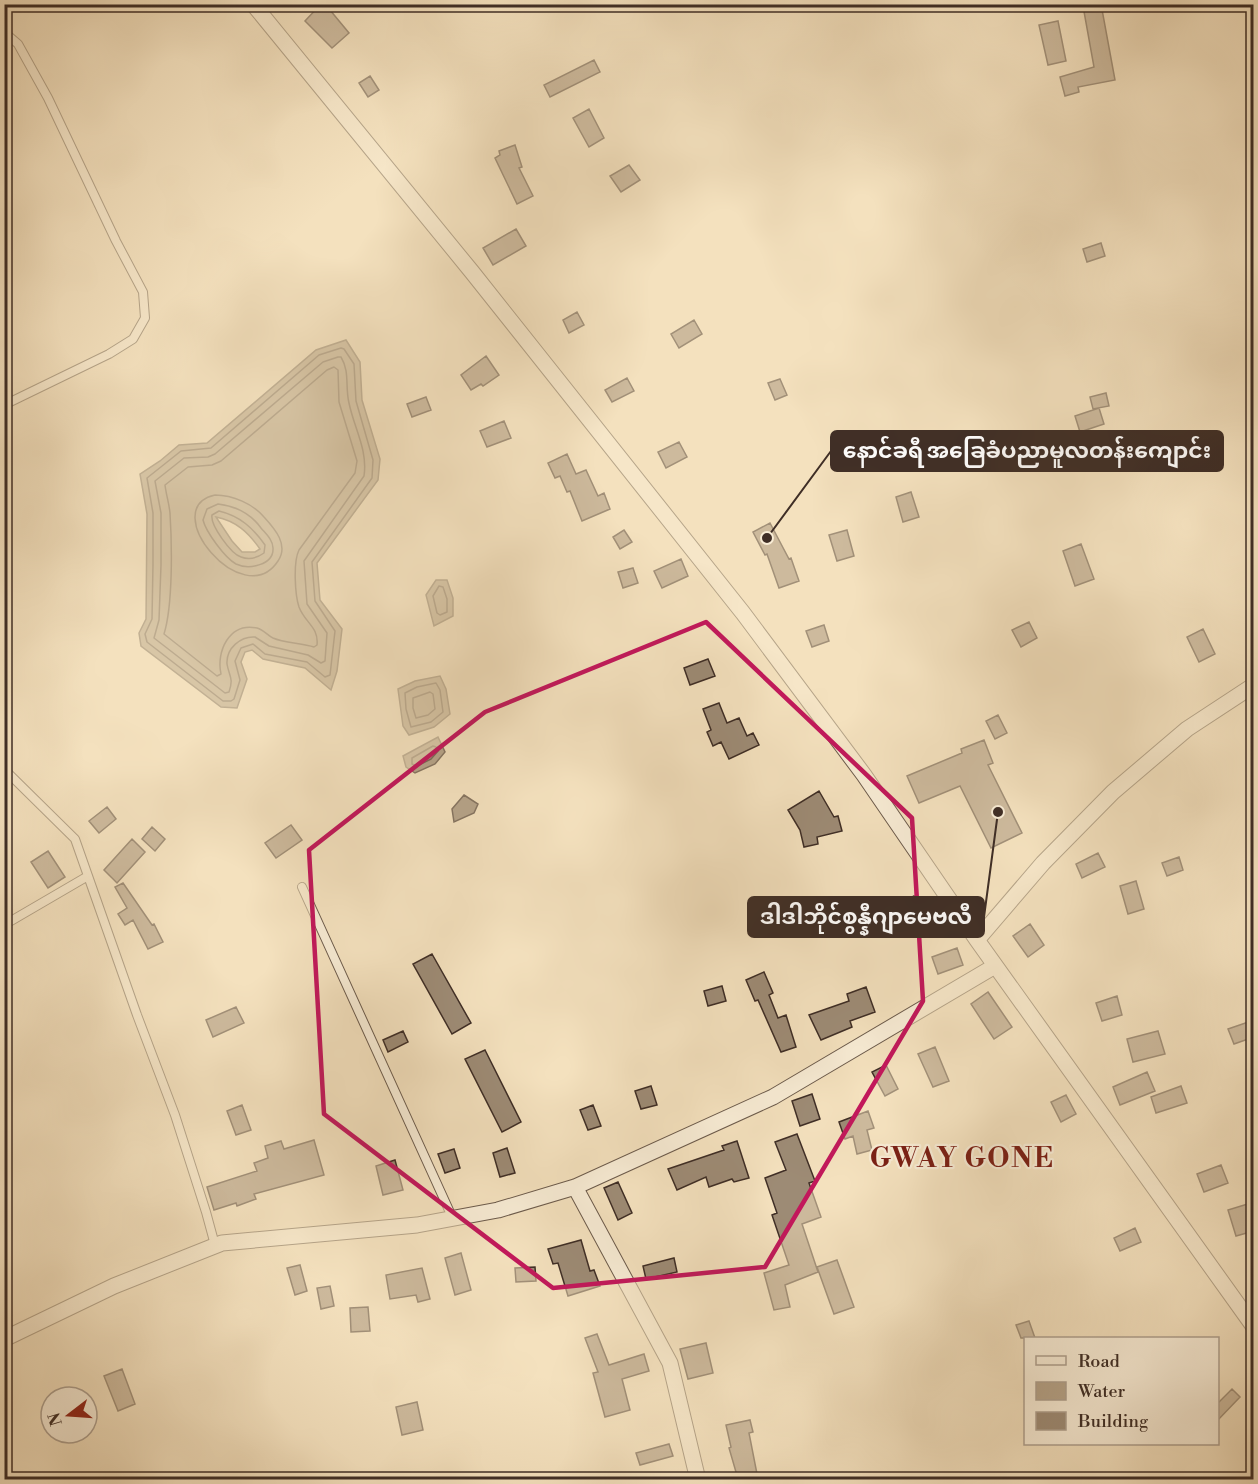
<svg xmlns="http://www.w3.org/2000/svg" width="1258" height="1484" viewBox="0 0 1258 1484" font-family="'Libre Bodoni','Noto Sans Myanmar',serif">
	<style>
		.water { fill: #b6a48a; stroke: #867562; stroke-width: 1.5; fill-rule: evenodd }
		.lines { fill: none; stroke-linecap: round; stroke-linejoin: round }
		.shore { stroke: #7a6958; stroke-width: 1.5 }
		.building { fill: #9d8b75; stroke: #3f2e26; stroke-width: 1.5 }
		.lane-casing { stroke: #6c5b4c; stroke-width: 10 }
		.street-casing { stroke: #6c5b4c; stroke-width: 17 }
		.lane { stroke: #f8ecd5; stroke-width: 8 }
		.street { stroke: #f8ecd5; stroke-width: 15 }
		.marked { fill: none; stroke: #c2185b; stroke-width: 4.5; stroke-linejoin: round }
		.labels { text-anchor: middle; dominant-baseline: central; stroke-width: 4.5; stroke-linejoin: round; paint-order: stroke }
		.district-label { font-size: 27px; font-weight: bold; letter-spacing: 1.5px; fill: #7a1f14; stroke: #f8ecd5 }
		.leader { fill: none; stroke: #3f2e26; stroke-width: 2 }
		.callout-dot { fill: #3f2e26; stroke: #f8ecd5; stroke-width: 2 }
		.callout { fill: #3f2e26; stroke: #3f2e26; stroke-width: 2 }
		.callout-label { font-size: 22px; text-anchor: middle; font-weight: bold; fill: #fff }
	</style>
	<rect width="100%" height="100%" fill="#f4e1be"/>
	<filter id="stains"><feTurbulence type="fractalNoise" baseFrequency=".00333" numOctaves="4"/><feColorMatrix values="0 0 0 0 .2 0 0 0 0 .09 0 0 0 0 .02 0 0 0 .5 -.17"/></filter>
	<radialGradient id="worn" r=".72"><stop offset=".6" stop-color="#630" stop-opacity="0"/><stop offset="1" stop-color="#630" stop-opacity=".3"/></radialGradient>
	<!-- water -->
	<path class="water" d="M346 340 360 362 362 400 380 459 378 480 317 563 320 600 342 629 337 671 331 690 305 668 263 659 252 650 245 652 241 662 247 679 237 708 221 707 141 646 139 633 146 619 147 514 140 474 160 461 179 445 207 443 316 350ZM216 517C236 521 248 532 260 549L255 552H242L232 541Z
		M436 580H447L453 598V616L434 626 426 595Z
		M440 676 446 689 450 714 434 727 409 735 403 726 398 689 415 681Z
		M438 737 445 752 435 764 415 773 406 767 403 756Z
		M464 795 478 804 474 813 454 822 452 809Z"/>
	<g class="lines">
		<!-- shore -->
		<path class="shore" d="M341 348 344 349 354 364 356 401 373 460 372 478 312 562 315 601 335 631 330 675 325 677 307 662 265 654 253 644 241 648 235 661 240 680 234 699 231 701H223L147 642 145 634 152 619 153 564V513L147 478 181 451 211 448 319 355Z
			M338 357H341C350 372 345 387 349 403 354 428 368 450 364 476L304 561 307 604 327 633 325 661 321 663 308 655 269 646 255 637C241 636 226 648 227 664 229 676 234 678 229 692L225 693 154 638 159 620 161 565V513L155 481 184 458 208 457 215 454 323 362Z
			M334 367 338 370 339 402 357 461 355 473 299 550C293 562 295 595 299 607 305 623 319 627 317 645L314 647C302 643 284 643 273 638 267 635 264 630 257 628 229 622 216 652 221 674L217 676 164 634C173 605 172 545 170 513 169 503 166 494 165 485L188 467 212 465 221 461 327 370Z
			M215 495C233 495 253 504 264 517 275 529 289 545 278 561 243 614 156 508 215 495Z
			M218 504C235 506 251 514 261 528 266 534 273 540 273 548 274 565 249 570 236 564 225 558 206 532 203 520L207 509Z
			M219 511C240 516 253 528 265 545L264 553C257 558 249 560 241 557 231 554 210 525 212 515Z
			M439 586 443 587 447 599V612L440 615 437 613 433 596Z
			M436 683 440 690 443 712 431 722 411 727 406 709 405 693 417 687Z
			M430 692 433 694 435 709 428 715 416 718 413 708V698Z
			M433 746 436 747 438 751 431 759 417 766 412 764V758Z"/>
	</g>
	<!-- building -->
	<path class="building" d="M321 4H325L349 33 332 48 305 21Z
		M1092 4H1101L1115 80 1078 87 1079 92 1065 96 1060 77 1094 67 1083 6Z
		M1058 21 1066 61 1048 65 1039 25Z
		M594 60 600 72 550 97 544 85Z
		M370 76 379 90 368 97 359 83Z
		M589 109 604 138 589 147 573 118Z
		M515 145 522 167 519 168 533 196 517 204 495 158 500 155 499 151Z
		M629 165 640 180 621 192 610 176Z
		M516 229 526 246 493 265 483 248Z
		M1101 243 1105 256 1087 262 1083 249Z
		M577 312 584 325 569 333 563 320Z
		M694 320 702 334 679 348 671 334Z
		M486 356 499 375 483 386 481 384 471 390 461 375Z
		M627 378 634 391 612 402 605 390Z
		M780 379 787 395 775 400 768 383Z
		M1106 393 1109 406 1093 409 1090 397Z
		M426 397 431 410 412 417 407 404Z
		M1099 408 1104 424 1080 432 1075 416Z
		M504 421 511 438 487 447 480 431Z
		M679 442 687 457 666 468 658 452Z
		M567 454 576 474 586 470 598 496 604 493 610 509 582 521 570 491 567 492 560 476 555 478 548 463Z
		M911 492 919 517 903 522 896 497Z
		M770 523 789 559 791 558 799 581 779 588 767 554 765 555 753 532Z
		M624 530 632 542 620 549 613 537Z
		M847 530 854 556 837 561 829 535Z
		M1081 544 1094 579 1075 586 1063 551Z
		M681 559 688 576 662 588 654 571Z
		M633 568 638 583 623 588 618 572Z
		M1029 622 1037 638 1021 647 1012 630Z
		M824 625 829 641 812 647 806 631Z
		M1203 629 1215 654 1199 662 1187 637Z
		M708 659 715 676 690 685 684 668Z
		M719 703 727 723 739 718 747 736 753 733 759 745 729 759 721 742 713 746 707 732 711 730 703 709Z
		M998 715 1007 733 995 739 986 721Z
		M984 740 993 763 988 765 1022 833 991 848 960 786 919 803 907 776 962 753 961 749Z
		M819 791 834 817 838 816 842 831 817 837 818 844 804 847 800 830 788 810Z
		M107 807 116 819 99 833 89 821Z
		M291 825 302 840 276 858 265 843Z
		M152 827 165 839 155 851 142 839Z
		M132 839 145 852 117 883 104 870Z
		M48 851 65 877 48 888 31 862Z
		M1098 853 1105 867 1082 878 1076 864Z
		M1179 857 1183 870 1167 876 1162 863Z
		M1136 881 1144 909 1128 914 1120 886Z
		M123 883 152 925 154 924 163 942 148 949 133 920 125 925 118 914 127 908 115 887Z
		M914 896 922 914 894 925 886 909Z
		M1030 924 1044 945 1028 957 1013 936Z
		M957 948 963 965 938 974 932 957Z
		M432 954 471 1023 452 1034 413 964Z
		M764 972 773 993 769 995 778 1018 786 1015 796 1047 781 1052 758 1000 755 1001 746 980Z
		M722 986 726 1001 708 1006 704 991Z
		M866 987 875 1012 850 1021 852 1027 821 1040 809 1015 849 1001 847 994Z
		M988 992 1012 1027 994 1039 971 1004Z
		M1117 996 1122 1015 1102 1021 1096 1003Z
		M236 1007 244 1023 213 1037 206 1020Z
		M1254 1020V1037L1234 1044 1228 1029Z
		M403 1031 408 1042 388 1052 383 1040Z
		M1158 1031 1165 1054 1133 1062 1127 1039Z
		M935 1047 949 1081 933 1087 918 1054Z
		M485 1050 521 1122 502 1132 465 1059Z
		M886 1065 898 1089 885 1096 872 1072Z
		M1147 1072 1155 1091 1120 1105 1113 1087Z
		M651 1086 657 1105 641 1109 635 1091Z
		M1181 1086 1187 1103 1156 1113 1151 1097Z
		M812 1094 820 1119 800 1126 792 1101Z
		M1066 1095 1076 1114 1061 1122 1051 1102Z
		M242 1105 251 1130 236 1135 227 1111Z
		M593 1105 601 1126 588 1130 580 1110Z
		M868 1111 874 1128 867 1130 872 1150 857 1154 853 1136 845 1139 839 1122Z
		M797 1134 815 1181 809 1183 821 1217 802 1224 818 1272 785 1285 790 1307 774 1310 764 1273 789 1265 772 1215 777 1213 765 1178 786 1170 775 1142Z
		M314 1140 324 1175 254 1194 256 1199 237 1206 236 1203 214 1210 207 1187 257 1171 254 1163 268 1158 265 1146 281 1141 284 1149Z
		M737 1141 749 1178 734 1182 732 1179 709 1187 706 1177 677 1190 668 1169 724 1150 722 1146Z
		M507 1148 515 1173 500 1177 493 1153Z
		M454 1149 460 1168 445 1173 438 1154Z
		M395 1160 403 1190 383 1195 376 1166Z
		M1221 1165 1228 1183 1204 1192 1197 1174Z
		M618 1182 632 1213 618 1220 604 1188Z
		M1254 1202V1231L1236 1236 1228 1210Z
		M1135 1228 1141 1242 1120 1251 1114 1238Z
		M581 1240 590 1271 594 1270 600 1286 568 1296 558 1263 553 1264 548 1249Z
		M461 1253 471 1290 455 1295 445 1258Z
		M674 1258 677 1272 646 1279 643 1266Z
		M837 1260 854 1307 834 1314 817 1267Z
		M300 1265 307 1291 295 1295 287 1268Z
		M535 1267 536 1281 516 1282 515 1268Z
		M422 1268 430 1299 418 1302 416 1295 390 1299 386 1275Z
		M330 1286 334 1306 321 1309 317 1288Z
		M368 1307 370 1331 351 1332 350 1308Z
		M1029 1321 1035 1338H1021L1016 1325Z
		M597 1334 609 1365 644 1354 649 1371 622 1379 630 1410 605 1417 593 1373 598 1372 585 1338Z
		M706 1343 713 1373 688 1379 680 1349Z
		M122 1369 135 1404 118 1411 104 1376Z
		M1232 1389 1240 1397 1218 1420V1403Z
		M417 1402 423 1430 402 1435 396 1407Z
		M750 1420 753 1432 749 1433 758 1479H738L729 1448 731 1447 726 1425Z
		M669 1444 673 1456 640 1465 636 1453Z"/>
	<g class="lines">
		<defs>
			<path id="lane" d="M4 32 18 44 48 98 116 241 143 292 145 318 133 339 109 354 4 405
				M4 769 75 839 137 1015 175 1115 206 1212 215 1245
				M302 887 453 1219
				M4 925 88 876"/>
			<path id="street" d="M253 4 472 272 743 613 864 775 977 940 1254 1327
				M977 940 1043 863 1113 792 1187 729 1254 685
				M575 1187 670 1363 698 1480
				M4 1339 114 1286 222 1243 417 1225 498 1210 575 1187 773 1097 995 966"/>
		</defs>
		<!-- lane casing -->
		<use href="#lane" class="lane-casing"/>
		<!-- street casing -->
		<use href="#street" class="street-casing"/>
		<!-- lane -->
		<use href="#lane" class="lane"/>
		<!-- street -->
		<use href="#street" class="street"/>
	</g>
	<!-- marked area -->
	<path d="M0 0H1258V1484H0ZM706 622 912 818 923 1001 765 1267 553 1288 324 1114 309 850 485 712Z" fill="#f4e1be" fill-opacity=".55" fill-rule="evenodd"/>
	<path class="marked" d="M706 622 912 818 923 1001 765 1267 553 1288 324 1114 309 850 485 712Z"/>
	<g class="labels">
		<!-- district labels -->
		<g class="district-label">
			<text x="962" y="1159">GWAY GONE</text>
		</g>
	</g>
	<!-- callouts -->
	<path class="leader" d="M767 538L831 451M998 812L984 917"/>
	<g class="callout-dot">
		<circle cx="767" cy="538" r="6"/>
		<circle cx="998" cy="812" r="6"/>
	</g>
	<g class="callout">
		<rect x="831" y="431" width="392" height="40" rx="6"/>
		<rect x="748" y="897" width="236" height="40" rx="6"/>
	</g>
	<g class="callout-label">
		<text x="1027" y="458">နောင်ခရီ အခြေခံပညာမူလတန်းကျောင်း</text>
		<text x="866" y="924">ဒါဒါဘိုင်စွန္နီဂျာမေဗလီ</text>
	</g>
	<!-- margin -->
	<rect width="1258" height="1484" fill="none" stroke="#f4e1be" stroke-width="24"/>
	<rect x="6" y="6" width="1246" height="1472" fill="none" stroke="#3f2e26" stroke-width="3"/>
	<rect x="12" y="12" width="1234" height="1460" fill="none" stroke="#3f2e26" stroke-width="1.5"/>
	<!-- legend -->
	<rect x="1024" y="1337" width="195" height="108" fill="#f8ecd5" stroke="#aea08f" stroke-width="1.5"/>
	<rect x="1036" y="1356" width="30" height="9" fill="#f8ecd5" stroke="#aea08f" stroke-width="1.5"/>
	<text x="1078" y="1367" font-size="18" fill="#3f2e26">Road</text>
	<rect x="1036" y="1382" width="30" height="18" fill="#b6a48a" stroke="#aea08f" stroke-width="1.5"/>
	<text x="1078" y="1397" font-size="18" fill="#3f2e26">Water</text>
	<rect x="1036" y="1412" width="30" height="18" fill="#9d8b75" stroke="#aea08f" stroke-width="1.5"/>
	<text x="1078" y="1427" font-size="18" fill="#3f2e26">Building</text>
	<!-- north arrow -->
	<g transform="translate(69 1415) rotate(253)"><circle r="28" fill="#f8ecd5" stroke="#aea08f" stroke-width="1.5"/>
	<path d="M0-4.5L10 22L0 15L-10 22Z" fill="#8f2418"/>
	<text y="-9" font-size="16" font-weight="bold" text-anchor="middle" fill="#3f2e26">N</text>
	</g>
	<rect width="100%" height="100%" filter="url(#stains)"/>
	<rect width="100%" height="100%" fill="url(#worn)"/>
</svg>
